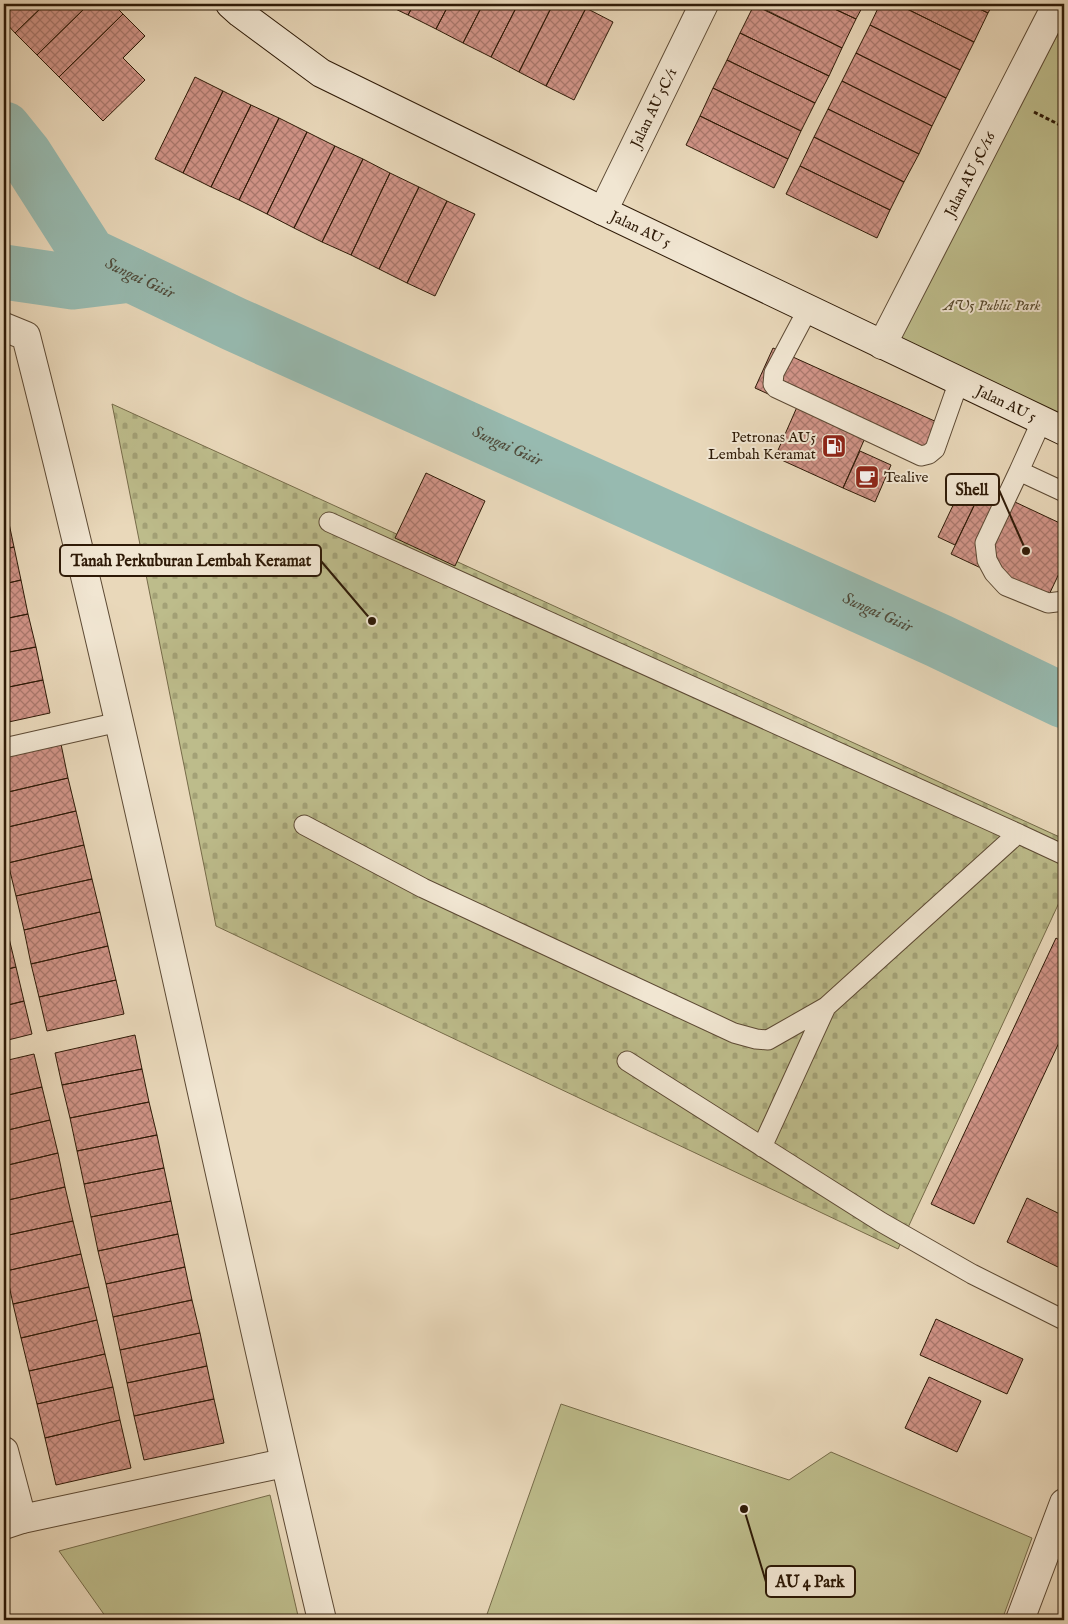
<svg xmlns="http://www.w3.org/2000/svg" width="1068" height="1624" viewBox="0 0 1068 1624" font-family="'IM FELL English',serif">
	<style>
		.cemetery { fill: url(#cemetery-stones); stroke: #766b49 }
		.green { fill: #bdbc8b; stroke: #766b49 }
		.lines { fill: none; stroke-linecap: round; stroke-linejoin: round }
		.river { stroke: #97bab0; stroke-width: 55 }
		.building { fill: url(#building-cross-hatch); stroke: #2e1a07 }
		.service-casing { stroke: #5d4a34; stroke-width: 21 }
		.minor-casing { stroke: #5d4a34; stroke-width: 30 }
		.secondary-casing { stroke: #2e1a07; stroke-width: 30 }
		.path { stroke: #2e1a07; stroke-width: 3; stroke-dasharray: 4 2.5; stroke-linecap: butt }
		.service { stroke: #f1e6d2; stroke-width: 19 }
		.minor { stroke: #f1e6d2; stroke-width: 28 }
		.secondary { stroke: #f1e6d2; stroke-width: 28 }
		.labels { text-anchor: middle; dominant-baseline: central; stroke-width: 4; stroke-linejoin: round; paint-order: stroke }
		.street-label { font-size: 15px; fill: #2e1a07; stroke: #f1e6d2 }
		.park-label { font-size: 15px; font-style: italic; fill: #594b2f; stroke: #f1e6d2 }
		.poi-label { font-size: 15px; fill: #2e1a07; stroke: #f1e6d2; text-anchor: end }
		.water-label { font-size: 16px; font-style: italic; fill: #4e4a3a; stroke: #f1e6d2 }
		.leader { fill: none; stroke: #2e1a07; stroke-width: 2 }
		.callout-dot { fill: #2e1a07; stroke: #f1e6d2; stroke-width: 2 }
		.callout { fill: #f1e6d2; stroke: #2e1a07; stroke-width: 2 }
		.callout-label { font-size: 16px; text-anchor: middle; font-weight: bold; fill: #2e1a07 }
	</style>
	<defs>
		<pattern id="cemetery-stones" width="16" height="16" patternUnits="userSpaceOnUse" patternTransform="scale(1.25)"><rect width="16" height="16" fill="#bdbc8b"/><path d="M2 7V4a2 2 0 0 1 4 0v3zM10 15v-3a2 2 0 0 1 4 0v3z" fill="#a3a176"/></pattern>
		<pattern id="building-cross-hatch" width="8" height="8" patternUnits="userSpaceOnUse" patternTransform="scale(1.25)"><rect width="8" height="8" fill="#d19488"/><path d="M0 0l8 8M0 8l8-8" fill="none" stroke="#aa786d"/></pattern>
	</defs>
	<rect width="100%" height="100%" fill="#e9d8ba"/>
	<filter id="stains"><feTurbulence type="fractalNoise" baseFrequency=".004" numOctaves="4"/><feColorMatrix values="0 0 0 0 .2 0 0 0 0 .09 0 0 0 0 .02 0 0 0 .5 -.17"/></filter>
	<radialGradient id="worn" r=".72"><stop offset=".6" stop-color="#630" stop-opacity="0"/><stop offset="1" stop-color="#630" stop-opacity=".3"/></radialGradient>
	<!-- cemetery -->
	<path class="cemetery" d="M112 404 1064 839V892L898 1249 216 926Z"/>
	<!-- green -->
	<path class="green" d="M1064 23V422L892 338Z
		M561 1404 789 1480 831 1452 1032 1538 1002 1620H485Z
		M270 1495 299 1620H108L59 1551Z"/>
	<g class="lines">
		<!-- river -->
		<g class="river">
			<path id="s1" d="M4 129 25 155 89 255 234 324 939 641 1064 701"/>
			<path d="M4 272 73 282 131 275"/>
		</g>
	</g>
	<!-- building -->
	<path class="building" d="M4 4H45L15 33 4 21Z
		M45 4H89L37 55 15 33Z
		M89 4H113L123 14 59 77 37 55Z
		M385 4H414L408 15Z
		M414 4H449L436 29 408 15Z
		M449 4H483L463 43 436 29Z
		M483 4H518L491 57 463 43Z
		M518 4H553L519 72 491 57Z
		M553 4H577L586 8 546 86 519 72Z
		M754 4H824L856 19 842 48Z
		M824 4H864L856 19Z
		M880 4H897L974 42 960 70 870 25Z
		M897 4H969L988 13 974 42Z
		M969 4H993L988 13Z
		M754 5 842 48 829 76 740 33Z
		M586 8 613 22 574 100 546 86Z
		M123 14 145 36 123 58 145 80 103 121 59 77Z
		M870 25 960 70 946 98 856 53Z
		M740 33 829 76 815 103 727 60Z
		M856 53 946 98 932 126 842 81Z
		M727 60 815 103 801 131 713 88Z
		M195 77 223 91 183 173 155 159Z
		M842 81 932 126 919 154 828 109Z
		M713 88 801 131 788 159 700 116Z
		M223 91 251 105 211 187 183 173Z
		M251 105 279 118 239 200 211 187Z
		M828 109 919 154 904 182 814 137Z
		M700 116 788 159 774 188 686 145Z
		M279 118 307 132 267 214 239 200Z
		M307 132 335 146 294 228 267 214Z
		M814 137 904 182 890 210 800 166Z
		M335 146 363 159 322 242 294 228Z
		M363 159 390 173 351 255 322 242Z
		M800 166 890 210 877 238 786 194Z
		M390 173 419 187 379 269 351 255Z
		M419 187 447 201 407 283 379 269Z
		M447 201 475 214 435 296 407 283Z
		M773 348 939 423 921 463 865 438 843 488 775 457 797 407 755 388Z
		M860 451 891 465 875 502 843 488Z
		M426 473 485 501 455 566 395 538Z
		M966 478 983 487 955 545 938 537Z
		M983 487 1064 525V563L1047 599 951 554Z
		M4 499 7 514H4Z
		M4 514H7L14 547 4 549Z
		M14 547 21 580 4 584V549Z
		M21 580 28 614 4 619V584Z
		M28 614 36 647 4 653V619Z
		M36 647 43 680 4 688V653Z
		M43 680 50 713 4 723V688Z
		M61 744 68 778 4 793V757Z
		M68 778 76 811 4 828V793Z
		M76 811 84 845 8 863 4 846V828Z
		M84 845 92 879 16 896 8 863Z
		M92 879 100 912 24 930 16 896Z
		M100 912 108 946 31 964 24 930Z
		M4 914 8 934 4 935Z
		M8 934 16 967 4 970V935Z
		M1056 938 1064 943V1032L974 1224 931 1204Z
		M108 946 116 980 39 997 31 964Z
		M16 967 24 1001 4 1006V970Z
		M116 980 124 1014 47 1031 39 997Z
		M24 1001 32 1034 4 1041V1006Z
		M135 1035 142 1069 62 1085 55 1053Z
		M34 1054 42 1087 4 1096V1061Z
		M142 1069 149 1102 70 1118 62 1085Z
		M42 1087 50 1120 4 1131V1096Z
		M149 1102 157 1135 77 1151 70 1118Z
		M50 1120 58 1153 4 1166V1131Z
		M157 1135 164 1168 84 1184 77 1151Z
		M58 1153 65 1187 4 1201V1166Z
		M164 1168 171 1201 91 1217 84 1184Z
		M65 1187 73 1221 4 1236V1201Z
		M1027 1198 1064 1216V1270L1007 1242Z
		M171 1201 178 1234 98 1251 91 1217Z
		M73 1221 81 1254 6 1271 4 1263V1236Z
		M178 1234 185 1267 106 1284 98 1251Z
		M81 1254 89 1287 13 1304 6 1271Z
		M185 1267 192 1300 113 1317 106 1284Z
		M89 1287 97 1320 21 1338 13 1304Z
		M192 1300 200 1333 120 1350 113 1317Z
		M936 1319 1023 1359 1007 1394 920 1355Z
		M97 1320 105 1354 29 1371 21 1338Z
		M200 1333 207 1366 127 1383 120 1350Z
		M105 1354 113 1387 37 1404 29 1371Z
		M207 1366 214 1399 134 1416 127 1383Z
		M929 1377 981 1401 957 1452 905 1428Z
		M113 1387 120 1420 45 1438 37 1404Z
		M214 1399 224 1443 144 1460 134 1416Z
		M120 1420 131 1468 56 1485 45 1438Z
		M1061 1611 1064 1612V1620H1058Z"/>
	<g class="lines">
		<defs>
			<path id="service" d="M808 309 774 373 773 384 776 388 921 456 929 454 935 449 959 381
				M1042 420 1019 471 1064 492
				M1019 471 985 543 987 560 994 573 1006 586 1048 603 1064 601
				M329 522 1019 834
				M4 748 119 722
				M304 825 423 888 734 1033 756 1039 768 1040 826 1007 1015 836 1019 834 1064 855
				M627 1061 881 1222 972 1274 1064 1320
				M762 1147 826 1007"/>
			<g id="minor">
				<path id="s2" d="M603 211 704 4"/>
				<path d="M4 327 26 336C135 762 220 1193 322 1620"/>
				<path id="s3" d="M882 345 1057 4"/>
				<path d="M4 1451 22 1519"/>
				<path d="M4 1525 22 1519 284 1463"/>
				<path d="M1020 1620 1064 1503"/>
			</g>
			<g id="secondary">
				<path id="s4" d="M230 4 240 13 321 73 603 211 1064 431"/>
			</g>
		</defs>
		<!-- service casing -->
		<use href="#service" class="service-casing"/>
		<!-- minor casing -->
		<use href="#minor" class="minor-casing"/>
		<!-- secondary casing -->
		<use href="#secondary" class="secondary-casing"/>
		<!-- path -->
		<path class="path" d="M1034 112 1064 127"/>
		<!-- service -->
		<use href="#service" class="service"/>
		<!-- minor -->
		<use href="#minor" class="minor"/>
		<!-- secondary -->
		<use href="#secondary" class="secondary"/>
	</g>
	<!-- icons -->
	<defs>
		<symbol id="fuel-square" viewBox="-11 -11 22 22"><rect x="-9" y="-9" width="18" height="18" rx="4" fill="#8f2418" stroke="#f1e6d2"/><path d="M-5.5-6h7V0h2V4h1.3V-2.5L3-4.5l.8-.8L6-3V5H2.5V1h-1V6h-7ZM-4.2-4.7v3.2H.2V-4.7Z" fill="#fff"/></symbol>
		<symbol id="cafe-square" viewBox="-11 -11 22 22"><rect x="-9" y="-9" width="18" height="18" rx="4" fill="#8f2418" stroke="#f1e6d2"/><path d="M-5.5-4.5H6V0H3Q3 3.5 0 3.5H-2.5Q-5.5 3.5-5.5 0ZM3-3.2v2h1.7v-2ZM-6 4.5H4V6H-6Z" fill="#fff"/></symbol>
	</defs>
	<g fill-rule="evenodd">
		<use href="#fuel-square" x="820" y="432" width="28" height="28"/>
		<use href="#cafe-square" x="853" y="463" width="28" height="28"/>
	</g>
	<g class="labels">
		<!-- street labels -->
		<g class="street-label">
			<text stroke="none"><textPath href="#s2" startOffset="115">Jalan AU 5C/1</textPath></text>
			<text stroke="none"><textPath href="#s3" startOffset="192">Jalan AU 5C/16</textPath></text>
			<text stroke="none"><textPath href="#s4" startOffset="470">Jalan AU 5</textPath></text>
			<text stroke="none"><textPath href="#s4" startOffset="875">Jalan AU 5</textPath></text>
		</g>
		<!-- park labels -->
		<g class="park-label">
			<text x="992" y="305">AU5 Public Park</text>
		</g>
		<!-- poi labels -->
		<g class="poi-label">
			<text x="816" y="437">Petronas AU5<tspan x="816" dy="17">Lembah Keramat</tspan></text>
			<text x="884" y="477" text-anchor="start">Tealive</text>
		</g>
		<!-- water labels -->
		<g class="water-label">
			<text stroke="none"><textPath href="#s1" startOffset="208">Sungai Gisir</textPath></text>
			<text stroke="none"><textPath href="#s1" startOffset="612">Sungai Gisir</textPath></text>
			<text stroke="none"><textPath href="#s1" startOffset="1018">Sungai Gisir</textPath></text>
		</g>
	</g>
	<!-- callouts -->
	<path class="leader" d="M1026 551L999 490M372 621L321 561M744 1509L766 1582"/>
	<g class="callout-dot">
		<circle cx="1026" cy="551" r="5"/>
		<circle cx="372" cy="621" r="5"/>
		<circle cx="744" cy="1509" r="5"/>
	</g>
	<g class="callout">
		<rect x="946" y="474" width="53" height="31" rx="5"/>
		<rect x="60" y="545" width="261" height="31" rx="5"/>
		<rect x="766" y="1566" width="89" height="31" rx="5"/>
	</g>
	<g class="callout-label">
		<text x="972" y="495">Shell</text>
		<text x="191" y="566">Tanah Perkuburan Lembah Keramat</text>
		<text x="810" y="1587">AU 4 Park</text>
	</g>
	<!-- margin -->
	<rect width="1068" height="1624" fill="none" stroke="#e9d8ba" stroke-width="20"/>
	<rect x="5" y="5" width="1058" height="1614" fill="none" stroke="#2e1a07" stroke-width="2.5"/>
	<rect x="10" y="10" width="1048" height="1604" fill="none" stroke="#2e1a07"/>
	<rect width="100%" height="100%" filter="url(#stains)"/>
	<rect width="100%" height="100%" fill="url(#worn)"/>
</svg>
